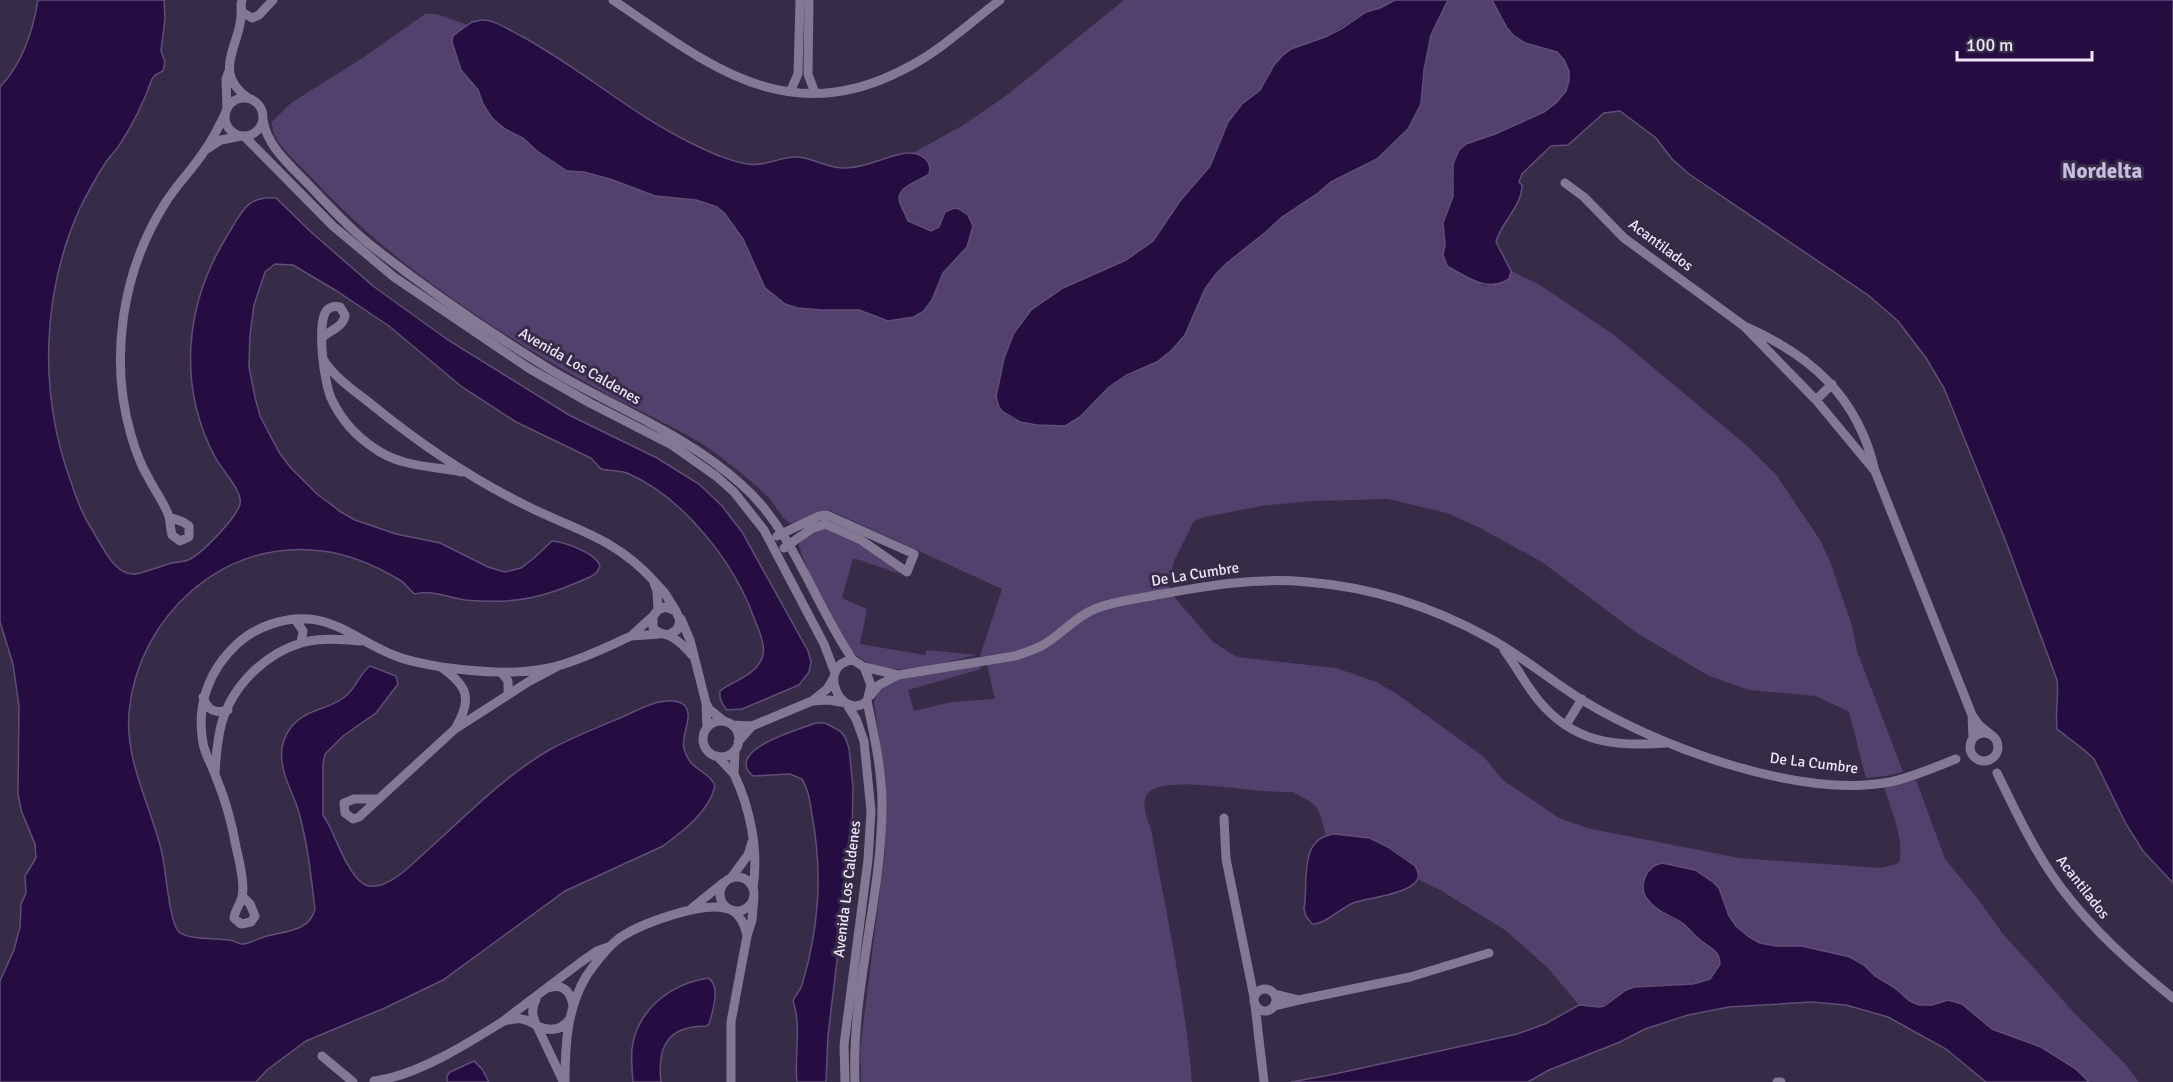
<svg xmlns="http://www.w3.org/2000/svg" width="2173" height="1082" viewBox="0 0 2173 1082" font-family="Signika,sans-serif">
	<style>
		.green { fill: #52406d }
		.water { fill: #260d41; stroke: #614e78; stroke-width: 1.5 }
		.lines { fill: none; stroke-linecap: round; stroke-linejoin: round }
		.street { stroke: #837995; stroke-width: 9 }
		.labels { text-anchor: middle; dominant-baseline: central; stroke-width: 6; stroke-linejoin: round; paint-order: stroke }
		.street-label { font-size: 15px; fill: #ece6f7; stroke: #372c47 }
		.district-label { font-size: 21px; font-weight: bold; fill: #c9bddf; stroke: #372c47 }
	</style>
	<rect width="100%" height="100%" fill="#372c47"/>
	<!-- green -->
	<path class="green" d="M1124 0H1395L1380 8 1366 12 1325 37 1291 49 1274 65 1260 90 1242 104 1228 122 1210 166 1180 201 1153 241 1126 260 1063 288 1031 310 1014 333 1004 358 1003 412 1014 420 1037 425 1065 426 1080 417 1098 397 1115 383 1163 358 1182 340 1205 289 1216 274 1227 263 1267 231 1282 217 1317 194 1331 182 1386 151 1408 129 1421 104 1424 70 1431 35 1448 0H1492L1507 28 1538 47 1557 52 1564 60 1569 71V81L1566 91 1556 103 1544 112 1495 134 1466 144 1459 150 1455 157 1452 175 1453 196 1443 223 1445 245 1443 255 1484 286 1509 279 1511 271 1540 285 1614 335 1746 445 1777 476 1820 540 1831 564 1852 626 1857 651 1903 772 1885 776 1866 778 1849 712 1816 696 1750 690 1709 676 1637 633 1542 562 1482 529 1447 513 1388 499 1312 501 1261 506 1205 517 1194 521 1174 561 1168 585 1176 599 1213 642 1237 657 1336 668 1376 682 1397 694 1484 757 1503 780 1559 818 1587 828 1739 858 1881 868 1899 863C1905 838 1891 811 1884 787L1916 780 1945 859 1978 899 2003 934 2078 1017 2126 1065 2139 1082H2089L2076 1069 2041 1047 1992 1029 1962 1004 1948 1000 1932 1005H1919L1910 1001 1895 988 1875 976 1864 965 1850 957 1802 946H1776L1760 943 1749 937 1736 926 1729 916 1719 888 1701 873 1662 863 1650 868 1643 886 1648 901 1664 914 1687 927 1700 940 1718 954 1720 964C1718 970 1715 976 1709 979 1692 989 1655 984 1634 987L1626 990 1600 1007 1579 1005 1548 968 1505 930 1440 890 1418 879V870C1394 843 1361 832 1326 835 1318 807 1320 805 1292 792 1283 792 1274 792 1264 791 1242 790 1160 775 1147 794 1141 803 1147 820 1151 829 1166 913 1185 997 1192 1082H861L860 1050 885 850 886 786 874 702C876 697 879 691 884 687 900 674 958 669 980 665L981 669 908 690 914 711 952 702 995 699 985 656H980L1002 589 829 510C817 510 800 525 791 523 782 520 776 506 770 499 752 481 728 462 707 447 671 424 631 408 594 387 491 329 390 263 310 176 297 161 271 143 272 122L291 103 364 57 425 14H437L468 25 476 21 487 20 515 32 597 84 623 104 655 125 680 139 721 157 750 165 769 164 799 157 821 164 846 169 913 153 965 124 1007 95Z
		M823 528 858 543 901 574 853 558 842 598 867 609 860 644 925 655 927 650 976 655C942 663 885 682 856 655 844 644 838 627 830 613 818 591 806 569 799 546L801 539Z"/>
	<!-- water -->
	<path class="water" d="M38 0H164L165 19 161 51 165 62 163 71 155 75 152 79C144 102 133 124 120 144 116 151 110 156 106 162 96 177 87 194 79 210 41 296 39 395 71 482 76 498 82 514 91 528 101 543 114 577 136 574 148 571 159 567 171 563 176 562 183 562 188 560 202 554 237 517 240 504 243 491 221 469 215 457 177 385 185 304 227 236 241 214 246 195 276 198L311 232 373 286 448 340 569 415 657 458 699 484 722 506 742 532 808 651 811 662 809 672 799 685 742 709 727 710C722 704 719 699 720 691 733 681 756 675 762 658 767 646 758 629 754 618 734 562 683 497 627 473 618 470 610 471 601 469L591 458 516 422 462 387 389 326 335 290 293 265 275 264 265 272 254 305 250 335 249 367 255 397 260 416 279 452 290 467 317 494 341 512 355 520 396 534 440 543 488 567 505 572 521 568 534 558 552 541C565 542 596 553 600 566L597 572 592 576C546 597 517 605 465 600 449 598 431 589 415 594 409 590 405 582 398 579 376 566 348 554 322 551 224 537 137 617 129 713 125 762 151 806 162 853 166 870 169 922 179 932 188 940 216 938 228 940 233 940 237 943 241 944 250 944 259 938 267 936 286 931 310 931 315 909 311 877 308 845 299 813 295 796 283 779 282 761 280 748 284 736 292 726 307 708 331 710 347 695 357 686 360 673 370 666L396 676 398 684 376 713 343 736 325 754 323 764V815L330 827C337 842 352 883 369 886 387 889 407 869 419 858 461 821 500 779 549 750 571 738 596 728 620 718 635 712 667 692 684 705 695 715 680 736 684 749 691 773 708 769 715 786 709 812 683 831 663 846L565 891 443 980 387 1007 306 1041 267 1070 256 1082H0V981L14 950 20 927 21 904 26 893 25 876 36 858 35 844 21 810 18 794 19 706 13 664 0 622V87C22 64 33 31 38 0Z
		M1395 0H1448L1431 35 1424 70 1421 104 1408 129 1377 159 1331 182 1317 194 1282 217 1267 231 1227 263 1216 274 1205 289 1185 335 1172 350 1157 362 1127 375 1109 387 1080 417 1065 426 1037 425 1020 422 1003 412 999 407 996 397 1004 358 1014 333 1031 310 1063 288 1126 260 1153 241 1180 201 1210 166 1228 122 1242 104 1260 90 1274 65 1282 56 1291 49 1325 37 1341 29 1366 12 1380 8Z
		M1492 0H2173V883L2143 851 2126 824 2094 759 2083 749 2057 729C2055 712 2059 697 2057 680L2006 542 1944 388 1926 358 1898 321 1868 295 1689 174 1672 159 1656 138 1620 111 1604 113 1568 145 1551 146 1522 174 1519 182 1522 185C1522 207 1501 222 1496 242L1511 271 1509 279C1487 293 1467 277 1447 266L1443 255 1445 245 1443 223 1453 196V164L1459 150 1466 144 1495 134 1544 112 1556 103 1566 91 1569 81V71L1564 60 1557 52 1525 43 1514 36 1507 28Z
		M481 20C495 19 510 31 523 37 582 69 632 115 693 144 710 152 728 161 748 164 766 167 781 156 797 157 814 158 828 169 846 168 867 168 887 155 907 153 920 152 933 160 929 174 920 181 894 187 900 203 902 209 906 215 908 221L931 231 939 227 945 212 954 208 959 209 968 215 973 226 967 247 943 273 932 300 924 311 914 317 888 321 859 310H822L797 308 785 304 765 288 743 239 725 214 717 207 696 200 655 196 613 180 584 172 567 171 537 151 523 138 505 129 492 118 483 104 478 90 461 70 452 42 453 36 458 32 472 22Z
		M816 723H825L831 726 840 731 845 737 849 748 853 788 852 838 828 1035 826 1082H797C794 1056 802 1026 793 1001 795 995 800 991 802 985 819 928 823 874 812 815 810 802 809 791 802 779L790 774 753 776C723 750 800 729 816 723Z
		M1335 834 1370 838 1388 847 1415 866C1434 893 1368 897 1353 903 1341 908 1324 925 1312 924L1306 916 1304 909C1309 884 1297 837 1335 834Z
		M1662 863 1695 870 1713 882 1719 888 1729 916 1736 926 1749 937 1760 943 1776 946H1802L1850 957 1864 965 1875 976 1895 988 1910 1001 1919 1005H1932L1948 1000 1962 1004 1992 1029 2041 1047 2076 1069 2089 1082H1986L1946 1049 1888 1017 1846 1005 1811 1002 1729 1007 1688 1015 1645 1029 1620 1042 1549 1070 1528 1082H1291L1330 1075 1517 1034 1545 1024 1579 1005 1600 1007 1604 1006 1626 990 1634 987 1693 984 1710 979 1720 964C1720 961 1720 959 1718 955 1715 949 1706 945 1700 940 1693 935 1688 926 1679 921 1669 915 1656 911 1648 900 1637 887 1646 866 1662 863Z
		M708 978C721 985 713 1011 709 1024L706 1026C667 1026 657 1047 661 1082H633C632 1071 631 1060 632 1049 637 1009 671 984 708 978Z
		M474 1061 482 1069 489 1082H447V1076L450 1072Z"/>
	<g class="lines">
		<!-- street -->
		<path class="street" d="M242 0 241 5 242 12 252 18 259 15 273 0
			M613 0C712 67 790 133 912 65 943 48 971 22 1000 0
			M809 0 808 74 815 93
			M241 8C244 43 209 70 248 98
			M790 92 798 74 800 0
			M225 117a19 19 0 1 1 38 0a19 19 0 1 1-38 0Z
			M227 109 226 79 229 71
			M263 120C267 147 292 167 310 186 328 205 347 226 368 243 425 288 489 332 551 370 615 408 686 434 742 485 794 531 814 604 853 660
			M244 136 333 226 394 277 530 369 590 403 672 445 716 476 734 492 764 530 824 644 835 673
			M207 149 221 140 241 136
			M1565 183 1584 197 1624 238 1744 326 1816 400 1874 470
			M1744 326C1811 355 1858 397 1875 471L1972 715
			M323 337C331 330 344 326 345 315L340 307C335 306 331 306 327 310 316 322 324 385 332 400 341 419 356 436 374 448 400 467 432 466 462 472
			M323 359C335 379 359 394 376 408 423 446 472 479 525 505 574 530 614 537 653 580
			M1816 400 1832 384
			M169 517 183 522 189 526V537L180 541 172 535C170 529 171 524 169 517 167 507 153 488 148 477 140 464 135 449 131 435 109 359 122 272 164 205 176 185 193 169 205 150 213 139 219 126 225 114
			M777 536 819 516 827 515 914 554 907 572 861 540 825 524 811 529 784 548
			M658 610 657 591 653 580 664 592 676 611
			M653 616 631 636 659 634
			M295 619 303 631 301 643
			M681 619 690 640 706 703
			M668 635 677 630 680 621 676 611 665 607 658 610 653 616V628C659 635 665 633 672 637 680 642 686 648 692 655
			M1504 650C1516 666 1526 685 1539 701 1574 743 1615 747 1666 743
			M853 660 864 667 871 685 867 701C841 723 815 664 853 660Z
			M558 666 528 682 455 729C473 699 468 686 441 667 479 672 519 676 557 666 583 659 607 647 631 636
			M864 667 898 675 879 685 871 695
			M501 672 508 681V695
			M898 675 1015 656C1024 653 1034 650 1043 645 1062 634 1076 616 1097 608 1116 601 1137 599 1156 595 1206 586 1256 577 1307 582 1372 587 1433 607 1489 638 1522 656 1550 680 1582 700 1659 747 1799 799 1890 782 1913 777 1935 767 1956 759
			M833 679 827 689 812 701 829 700 846 703 856 719 864 741 871 811 868 860 844 1045 845 1082
			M203 697C208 710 214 714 228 710
			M703 739a18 18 0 1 1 36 0a18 18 0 1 1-36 0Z
			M732 725 752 726 738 742
			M1566 725 1582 699
			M752 726 812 701
			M707 728 706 703 709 709 724 721
			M1970 747a14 14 0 1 1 28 0a14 14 0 1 1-28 0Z
			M1973 738 1972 715 1979 725 1989 733
			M717 756 734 774 735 750
			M215 773C216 756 217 739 222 722 233 685 265 654 301 643 320 637 342 640 362 641
			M1997 773C2016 812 2035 853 2062 889 2094 931 2132 965 2173 998
			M734 774C750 808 759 850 753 888
			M378 799H354L344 803 345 813 353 819 359 817 455 729
			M1224 818 1226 859 1254 997
			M720 894a17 17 0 1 1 34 0a17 17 0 1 1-34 0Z
			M731 878 748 855 752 842
			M242 896 250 904 255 916 251 922 241 924 234 918C235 910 240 905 242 897 245 885 239 859 236 847 232 823 225 799 216 777 212 765 205 755 203 743 196 705 209 670 237 644 255 627 284 617 309 619 342 622 365 645 396 656 410 662 426 664 441 667
			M692 908 723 883
			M548 988C563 983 570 991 573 1005
			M1254 1000a11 11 0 1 1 22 0a11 11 0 1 1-22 0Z
			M536 999C531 1009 532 1016 537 1026 549 1031 561 1031 569 1020
			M1299 1000 1410 977 1489 953
			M1255 1005 1264 1082
			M1274 1006 1299 1000 1275 994
			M322 1056 353 1082
			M374 1081C416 1076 467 1044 502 1022
			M563 1081 537 1026C525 1017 516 1017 502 1022L581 962 597 951 608 947
			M565 1082C565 1045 567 1007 587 975 596 962 608 946 621 937 642 923 707 899 731 910 741 915 745 926 747 936L752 920 754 897
			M731 1082V1022L747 936
			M855 1082C851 990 882 897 882 805 882 770 874 735 867 701
			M1777 1082H1781"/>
	</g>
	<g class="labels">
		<!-- street labels -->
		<g class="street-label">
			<text transform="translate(1661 245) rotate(37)">Acantilados</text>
			<text transform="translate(580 366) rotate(30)">Avenida Los Caldenes</text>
			<text transform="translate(1195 574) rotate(-9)">De La Cumbre</text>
			<text transform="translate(1814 763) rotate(7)">De La Cumbre</text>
			<text transform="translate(2083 887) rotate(52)">Acantilados</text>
			<text transform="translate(847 889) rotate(-83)">Avenida Los Caldenes</text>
		</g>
		<!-- district labels -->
		<g class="district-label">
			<text x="2102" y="171">Nordelta</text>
		</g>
	</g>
	<!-- scale -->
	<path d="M1957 51v9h135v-9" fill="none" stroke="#ece6f7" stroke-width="3"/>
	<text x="1966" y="51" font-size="18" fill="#ece6f7" stroke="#372c47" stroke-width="4.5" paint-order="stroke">100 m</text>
</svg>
